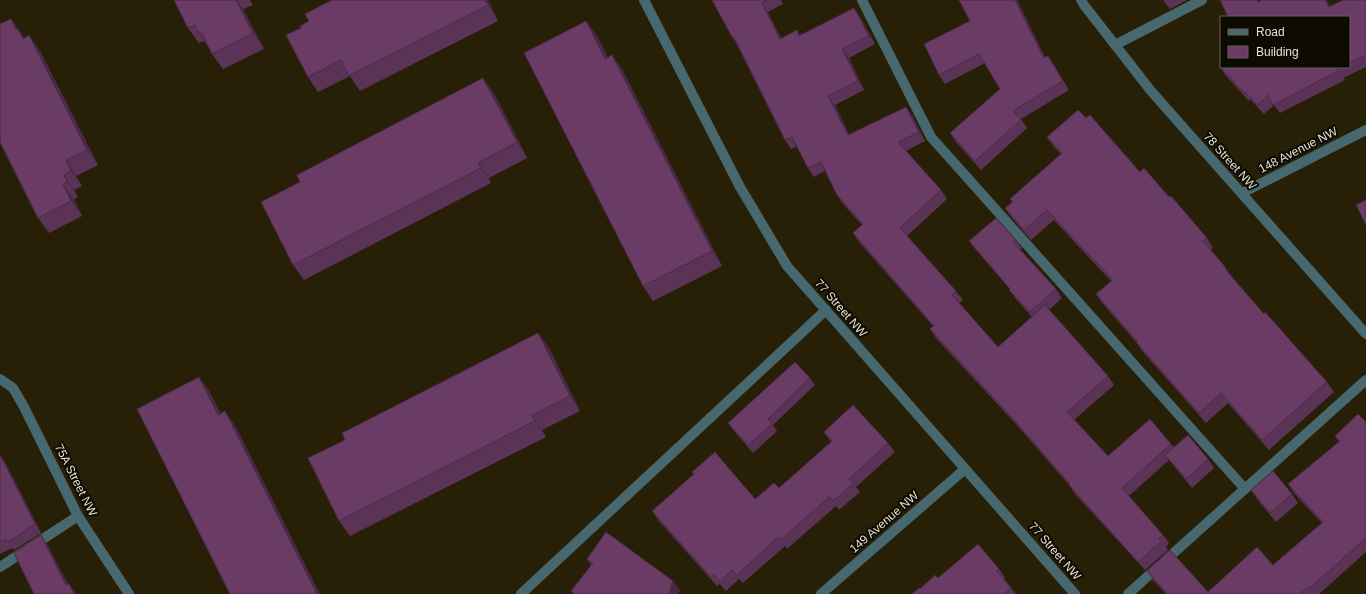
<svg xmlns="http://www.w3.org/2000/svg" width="1366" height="594" viewBox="0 0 1366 594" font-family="Helvetica,sans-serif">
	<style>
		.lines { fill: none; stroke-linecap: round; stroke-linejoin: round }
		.service { stroke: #47686f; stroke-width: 10 }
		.minor { stroke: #47686f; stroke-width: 10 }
		.tertiary { stroke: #47686f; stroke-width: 10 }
		.wall { fill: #5b3357 }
		.shaded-wall { fill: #4a2947 }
		.building { fill: #6a3b65; stroke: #4a2947 }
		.labels { text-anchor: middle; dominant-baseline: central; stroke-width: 4; stroke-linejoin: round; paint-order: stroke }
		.street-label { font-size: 12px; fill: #e6e1d2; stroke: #0d0a02 }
	</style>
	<rect width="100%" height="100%" fill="#272006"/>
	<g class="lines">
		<!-- service -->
		<path class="service" d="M862 0 931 137 1245 489
			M1115 45 1202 0
			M0 567 78 516
			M521 594 826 310
			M1128 594 1366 380"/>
		<!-- minor -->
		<path class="minor" d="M1081 0 1084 5 1151 91 1366 334
			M1242 193 1366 130
			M0 379 13 388 24 407 78 516 129 594
			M821 594 965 469"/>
		<!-- tertiary -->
		<path class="tertiary" d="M644 0 740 187 787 266 1075 594"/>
	</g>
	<!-- wall -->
	<path class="wall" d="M174 0H250L253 5 243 9 264 49 223 69 212 54 209 48 204 41 199 43 188 28Z
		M488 0 498 21 360 91 350 76 318 92 308 77 286 35Z
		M712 0H781L783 4 768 12 781 38 797 30 800 35 854 8 860 17 875 44 849 58 864 90 835 105 849 135 912 115 925 141 906 151 941 190 947 199 907 236 956 291 963 300 959 303 998 347 1032 317 1015 298 1010 289 976 250 969 241 1015 239 1022 248 1020 250 1056 289 1062 298 1049 310 1108 376 1114 385 1074 420 1108 456 1171 444 1174 447 1208 459 1214 468 1192 488 1169 460 1129 496 1163 535 1169 543 1166 547 1168 550 1145 570 1075 494 1069 485 1014 422 936 338 930 329 933 326 859 242 853 233 862 225 843 204 837 195 825 171 814 177 808 168 797 146 791 149 785 140 737 44 732 37Z
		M959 0H1017L1045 57 1048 56 1054 65 1069 90 1021 119 1027 128 981 170 956 142 950 133 1000 89 985 63 945 84 939 75 970 21Z
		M1163 0H1187L1170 9Z
		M1366 0V67L1343 78 1345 80 1280 113 1274 105 1264 114 1250 99 1249 101 1226 76 1220 67H1349V17L1259 1 1330 6Z
		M11 19 24 38 40 51 98 165 76 176 82 186 74 190 78 197 74 199 82 216 49 233 38 218Z
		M586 21 597 36 608 58 612 55 623 71 722 266 653 301 643 286Z
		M494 93 527 158 489 178 491 183 304 280 293 265Z
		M1086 118 1140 172 1169 197 1207 238 1213 248 1211 250 1226 268 1233 278 1264 314 1327 382 1334 392 1269 450 1228 403 1206 423 1143 352 1136 342 1103 304 1096 294 1111 281 1054 220 1031 240 1012 218 1005 208 1012 202 1010 199 1061 154 1054 147 1047 137Z
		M538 333 549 348 580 411 542 430 546 437 350 536 339 521 345 440Z
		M810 378 815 385 773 425 777 431 753 453 733 430 728 423Z
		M1366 422V552L1319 594H1166L1153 580 1147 571 1208 592 1273 565 1322 523 1294 493 1288 484 1339 442 1335 436Z
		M824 432 888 443 895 452 856 487 860 492 839 510 836 506 787 549 785 546 743 583 739 579 726 591 720 584 717 586 658 520 652 511 755 499 779 488 831 442Z
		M0 455 5 462 41 533 14 550 12 548 0 554Z
		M1251 490 1292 494 1298 503 1276 522 1257 499Z
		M587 559 680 590 678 594H573L571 591 591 565Z
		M999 569 1005 578 1004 579 1016 594H912L920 589Z"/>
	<!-- shaded-wall -->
	<path class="shaded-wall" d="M236 0H237L243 9 264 49 253 33Z
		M485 0H488L498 21 488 5Z
		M1015 0H1017L1050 67 1044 58Z
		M1325 0H1327L1335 16 1329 7Z
		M762 3 768 12 786 48 780 39Z
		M854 8 860 17 875 44 869 36Z
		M11 19 29 45 34 54 16 30Z
		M586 21 597 36 616 74 605 59Z
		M29 35 40 51 98 165 87 150Z
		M842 49 849 58 864 90 858 81Z
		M612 55 623 71 722 266 712 251Z
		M1048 56 1054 65 1069 90 1063 81Z
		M483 78 494 93 527 158 517 142Z
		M828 96 835 105 854 144 848 135Z
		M906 107 912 115 925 141 919 132Z
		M66 160 76 176 82 186 71 171Z
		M478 163 489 178 491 183 481 168Z
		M64 175 74 190 78 197 67 182Z
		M63 184 74 199 82 216 71 201Z
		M538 333 549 348 580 411 570 396Z
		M199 377 210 392 229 430 218 415Z
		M225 411 236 427 320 594H317Z
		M532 415 542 430 546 437 535 421Z
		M0 455 5 462 41 533 35 524Z
		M41 535 47 544 73 593 66 585Z
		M673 581 680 590 678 594H669Z
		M69 584 75 592 76 594H74Z"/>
	<!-- building -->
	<path class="building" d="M174 0H236L253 33 212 54 202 33 200 34 195 25 188 28Z
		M332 0H485L488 5 349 76 341 60 308 77 286 35 301 28 300 26 309 21 305 14Z
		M712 0H768L762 3 780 39 797 30 799 36 854 8 869 36 842 49 858 81 828 96 848 135 906 107 919 132 898 142 941 190 900 228 956 291 952 295 998 347 1045 305 1108 376 1067 412 1108 456 1150 419 1171 444 1122 488 1163 535 1159 538 1162 541 1138 562 1069 485 1070 484 1008 413 930 329 934 326 853 233 863 224 837 195 821 162 808 168 792 137 785 140 733 36 732 37Z
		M959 0H1015L1044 58 1048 56 1063 81 1013 111 1021 120 975 161 950 133 1000 89 979 54 939 75 924 44 970 21Z
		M1220 0H1257L1258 2 1262 0H1325L1329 7 1343 0H1366V55L1349 63V17H1228Z
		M11 19 16 30 18 29 23 39 29 35 87 150 66 160 71 171 64 175 67 182 63 184 71 201 38 218 0 142V24Z
		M586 21 605 59 612 55 712 251 643 286 524 53Z
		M1220 67H1341L1337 69 1338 71 1273 105 1268 95 1258 105 1244 91 1243 92Z
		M483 78 517 142 478 163 481 168 293 265 261 202 300 182 297 175Z
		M1078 110 1086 118 1090 115 1140 172 1144 168 1169 197 1171 196 1207 238 1203 241 1226 268 1225 269 1264 314 1265 312 1327 382 1262 440 1221 393 1199 413 1136 342 1137 341 1096 294 1113 280 1047 210 1024 230 1005 208 1013 202 1010 199 1062 153 1047 137Z
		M1366 200V225L1356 205Z
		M996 218 1015 239 1013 242 1056 289 1030 312 1009 290 1010 289 969 241Z
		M538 333 570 396 532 415 535 421 339 521 308 458 345 440 342 433Z
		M795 362 810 378 768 419 772 424 748 445 728 423Z
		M199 377 218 415 225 411 317 594H230L137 409Z
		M853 405 888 443 849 479 854 483 833 501 829 497 781 540 778 537 737 575 732 570 720 582 714 575 711 577 652 511 694 474 692 472 715 452 755 499 774 483 779 488 832 441 824 432Z
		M1358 414 1366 422V538L1310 588 1308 587 1300 594H1168L1147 571 1170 550 1208 592 1257 547 1273 565 1323 522 1288 484 1340 441 1335 436Z
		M1188 435 1208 459 1186 479 1165 455Z
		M0 455 35 524 8 542 6 539 0 542Z
		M1273 471 1292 494 1270 513 1251 490Z
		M606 532 673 581 669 594H575L571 591 593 563 587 559Z
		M41 535 66 585 69 584 74 594H34L14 553Z
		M978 544 999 569 997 571 1011 588 1004 594H912L919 588 920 589 935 575 938 578Z"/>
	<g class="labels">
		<!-- street labels -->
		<g class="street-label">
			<text transform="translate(1298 150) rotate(-27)">148 Avenue NW</text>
			<text transform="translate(1230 161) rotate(48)">78 Street NW</text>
			<text transform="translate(841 308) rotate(49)">77 Street NW</text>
			<text transform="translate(76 480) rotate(63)">75A Street NW</text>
			<text transform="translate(884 522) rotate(-41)">149 Avenue NW</text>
			<text transform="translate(1055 551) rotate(49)">77 Street NW</text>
		</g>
	</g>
	<!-- legend -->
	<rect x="1220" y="16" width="130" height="52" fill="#0d0a02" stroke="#646055"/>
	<rect x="1228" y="29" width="20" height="6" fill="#47686f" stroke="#646055"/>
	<text x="1256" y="36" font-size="12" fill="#e6e1d2">Road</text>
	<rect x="1228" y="46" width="20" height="12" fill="#6a3b65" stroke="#646055"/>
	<text x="1256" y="56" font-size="12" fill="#e6e1d2">Building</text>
</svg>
